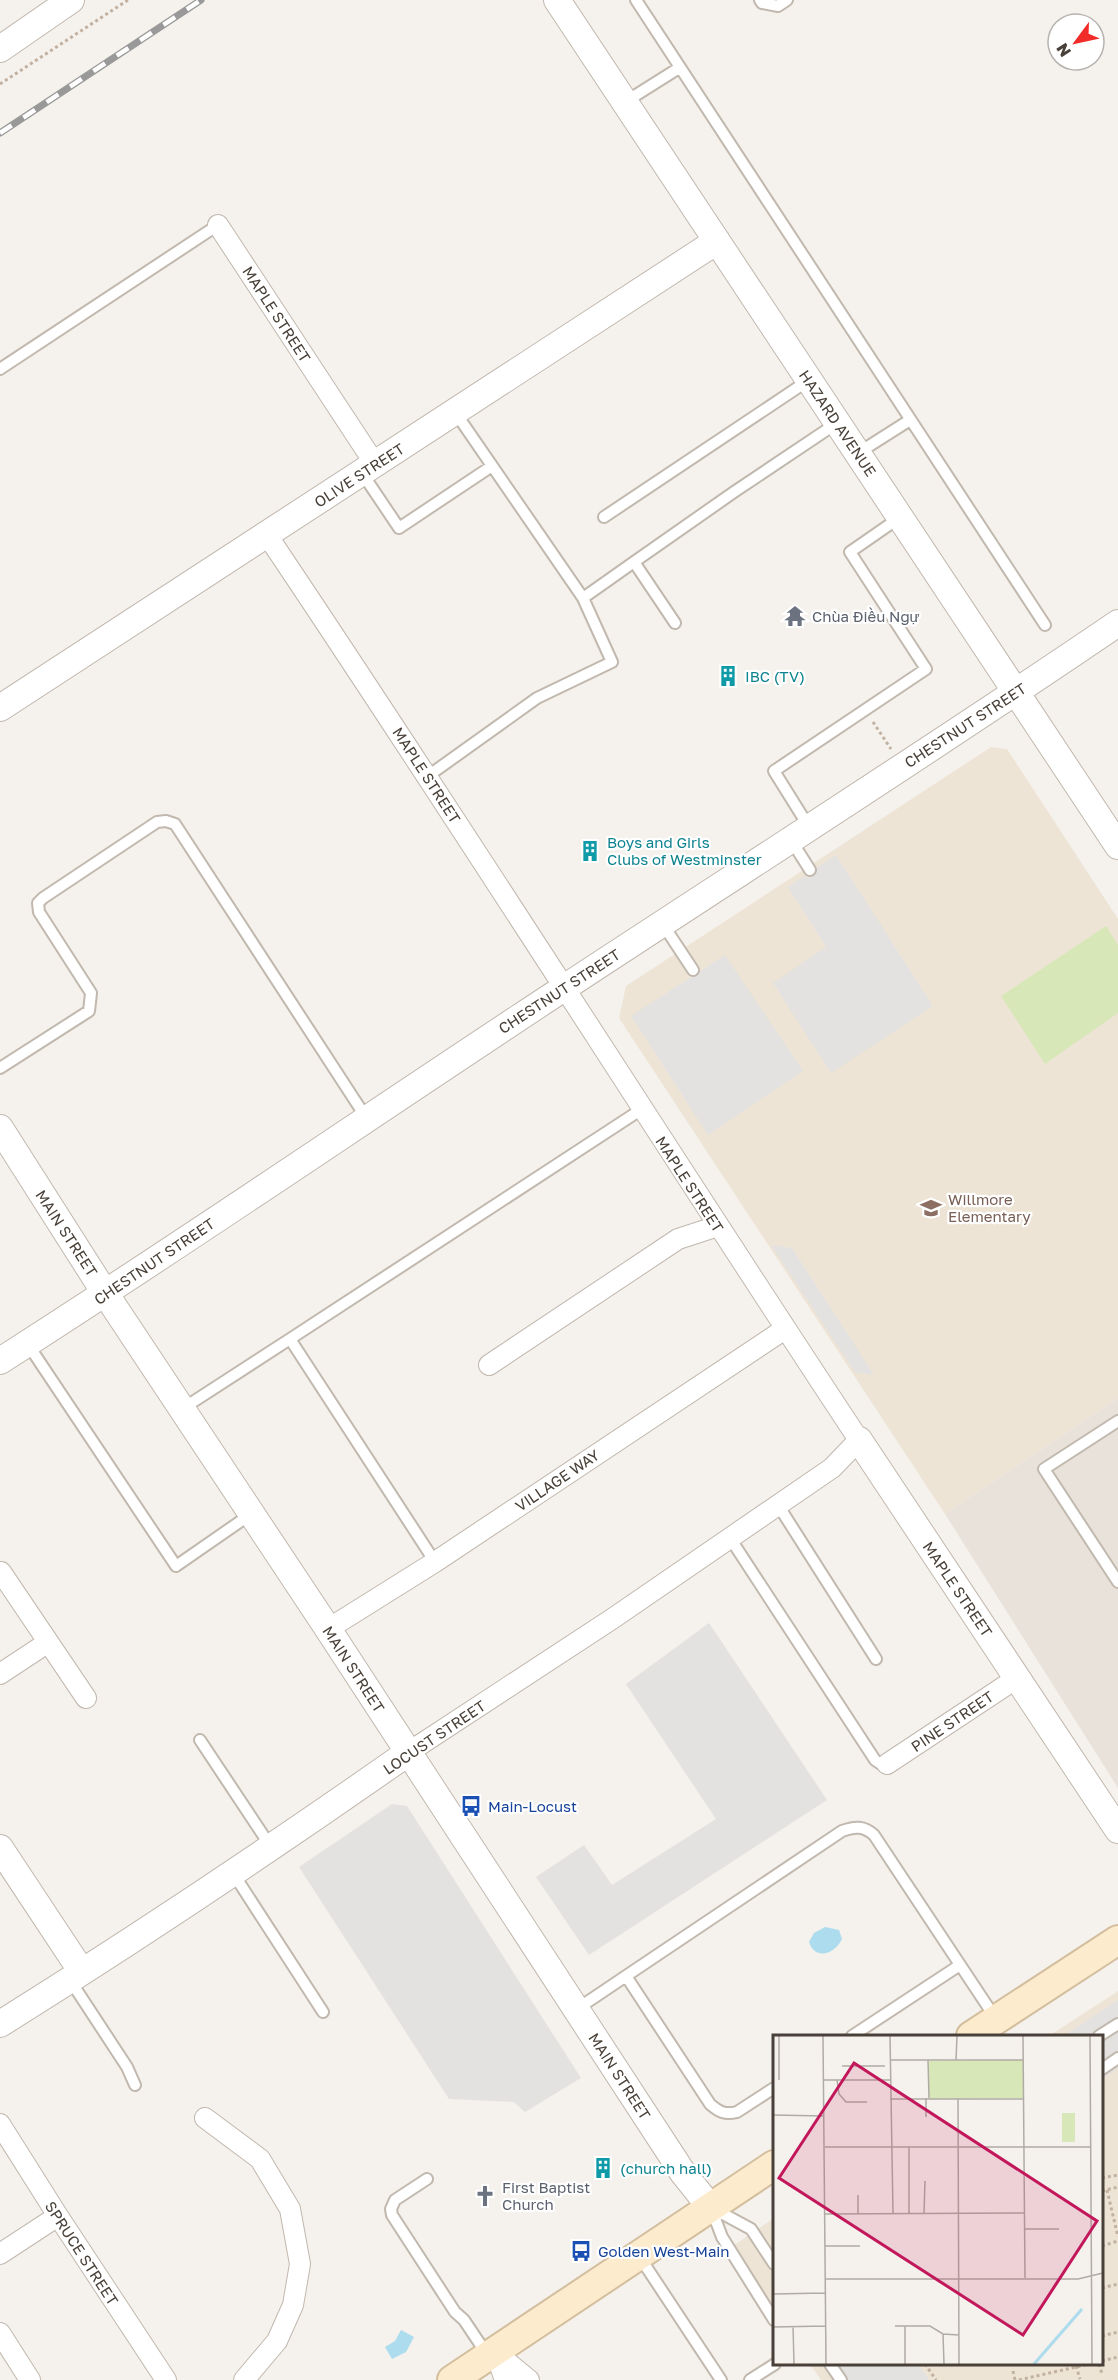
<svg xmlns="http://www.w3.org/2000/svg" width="1118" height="2380" viewBox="0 0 1118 2380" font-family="'Golos Text',sans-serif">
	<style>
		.residential { fill: #e9e2da }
		.education { fill: #ede4d6 }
		.green { fill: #d8e7b7 }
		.parking { fill: #e4e2e0 }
		.water { fill: #acdcee }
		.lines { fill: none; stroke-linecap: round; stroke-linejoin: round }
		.service-casing { stroke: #c1b8ae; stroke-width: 14 }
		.minor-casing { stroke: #c1b8ae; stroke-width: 22 }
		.tertiary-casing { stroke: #c1b8ae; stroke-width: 28 }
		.secondary-casing { stroke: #d3be9d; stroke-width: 32 }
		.path { stroke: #c2b1a0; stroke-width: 3; stroke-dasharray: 3 3; stroke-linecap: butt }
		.service { stroke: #fff; stroke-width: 10 }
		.minor { stroke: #fff; stroke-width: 20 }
		.tertiary { stroke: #fff; stroke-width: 26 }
		.secondary { stroke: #fdebce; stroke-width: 28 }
		.rail-casing { stroke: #999; stroke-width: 7 }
		.rail { stroke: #fff; stroke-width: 4.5; stroke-dasharray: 14; stroke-linecap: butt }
		.labels { text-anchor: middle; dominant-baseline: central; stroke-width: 4.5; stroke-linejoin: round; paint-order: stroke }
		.street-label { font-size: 15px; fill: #494139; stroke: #fff }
		.worship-label { font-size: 15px; fill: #5b616d; stroke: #fff; text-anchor: start }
		.culture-label { font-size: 15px; fill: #0d838f; stroke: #fff; text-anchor: start }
		.education-label { font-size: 15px; fill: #785e54; stroke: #fff; text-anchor: start }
		.transit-label { font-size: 15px; fill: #164399; stroke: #fff; text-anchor: start }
		.inset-river { fill: none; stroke: #acdcee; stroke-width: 3 }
		.inset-road { fill: none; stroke: #b0aba4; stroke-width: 1.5 }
		.view { fill: #c2185b; fill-opacity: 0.15; stroke: #c2185b; stroke-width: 3 }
		.inset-edge { fill: none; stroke: #494139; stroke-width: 3 }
	</style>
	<rect width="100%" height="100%" fill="#f5f1ec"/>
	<!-- residential -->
	<path class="residential" d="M1118 1398V1788L945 1514Z"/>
	<!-- education -->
	<path class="education" d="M991 747 1007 749 1118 919V1398L945 1514 619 1018 626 986Z
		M1118 1991V2380H821L810 2364H1102V2036H1049Z
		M774 2218V2310L733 2246Z"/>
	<!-- green -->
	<path class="green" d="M1106 926 1118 945V1013L1045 1064 1001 996Z"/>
	<!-- parking -->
	<path class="parking" d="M836 855 933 1006 831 1073 773 983 826 947 788 887Z
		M725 955 803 1071 708 1135 631 1016Z
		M771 1245 792 1248 874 1375 855 1372Z
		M709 1623 827 1800 589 1955 536 1877 584 1845 612 1885 716 1819 626 1684Z
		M392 1804 407 1806 581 2078 525 2112 514 2102 449 2099 299 1867Z
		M1118 2000V2068L1102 2079V2036H1063Z
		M835 2364H918L929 2380H846Z"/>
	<!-- water -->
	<path class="water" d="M825 1927 839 1930 842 1939C835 1954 815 1961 809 1942L814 1933Z
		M401 2330 414 2337 406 2352 392 2359 385 2347 395 2341Z"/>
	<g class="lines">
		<defs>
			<path id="service" d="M636 0 1045 625
				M760 0 762 3 778 6 787 0
				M625 102 679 68
				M0 369 218 225
				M858 453 910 420
				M362 473 399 528 492 466
				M604 517 809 380
				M583 598 634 562
				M675 623 634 562 734 492 837 423
				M428 776 537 698 612 662 583 598 455 412
				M809 827 774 771 926 669 850 552 899 518
				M791 840 810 870
				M662 923 693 970
				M0 1068 89 1011 91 993 39 912 38 903 43 898 157 822 166 821 175 824 367 1119
				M27 1343 176 1566 251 1514
				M182 1409 290 1339
				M1118 1421 1044 1469 1118 1582
				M778 1505 876 1659
				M730 1538 875 1760 881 1764H887
				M435 1562 290 1339 642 1109
				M200 1740 271 1847
				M233 1873 323 2012
				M70 1980 127 2067 135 2085
				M577 2009 626 1976
				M852 2036 960 1965
				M1099 2036 1118 2024
				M1102 2069 1118 2058
				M774 2088 737 2112C725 2115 719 2112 710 2104L626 1976 842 1831C855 1826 864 1826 874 1835L996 2019
				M427 2179 395 2200 391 2209 392 2215 455 2312 464 2320 488 2356
				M711 2208 722 2237 774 2320
				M714 2209 751 2229 774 2264
				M639 2256 721 2380
				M830 2364 841 2380
				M750 2380 775 2364"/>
			<path id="minor" d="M218 225 375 464
				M267 535C468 834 660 1139 859 1440L832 1468 612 1619 409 1752
				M489 1365 678 1239 718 1226
				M1 1572 86 1698
				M328 1629 435 1562 785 1329
				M0 1674 47 1643
				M887 1764 1017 1678
				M205 2118 260 2159 290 2209 300 2264 293 2305 277 2341 244 2380
				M0 2124 58 2216 166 2380
				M0 2254 58 2216
				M0 2333 30 2380
				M495 2352 529 2380
				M495 2352 505 2380"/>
			<path id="tertiary" d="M557 0 1118 846
				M0 49 71 0
				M0 708 717 241
				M0 1128 105 1293 328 1629 683 2173 711 2208
				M0 1361C191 1239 378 1110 567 986 751 865 936 747 1118 623
				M859 1440 1118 1830
				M0 1848 82 1972
				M0 2024C139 1937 275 1846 409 1752"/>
			<path id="secondary" d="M971 2036 1118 1940
				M452 2380 774 2165"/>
		</defs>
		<!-- service casing -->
		<use href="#service" class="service-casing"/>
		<!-- minor casing -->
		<use href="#minor" class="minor-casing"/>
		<!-- tertiary casing -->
		<use href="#tertiary" class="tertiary-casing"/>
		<!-- secondary casing -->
		<use href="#secondary" class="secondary-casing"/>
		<!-- path -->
		<path class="path" d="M0 84 128 0
			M873 722 891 749
			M1102 2178 1118 2175
			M1107 2190 1118 2237
			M1102 2191 1118 2187
			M1102 2246 1118 2241
			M1102 2288 1118 2284
			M1102 2336 1118 2332
			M1102 2361 1118 2357
			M925 2364 936 2380
			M1099 2364 1102 2374
			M1076 2366 1080 2379
			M1013 2371 1015 2380
			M1019 2380 1089 2364"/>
		<!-- service -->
		<use href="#service" class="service"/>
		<!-- minor -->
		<use href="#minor" class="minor"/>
		<!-- tertiary -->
		<use href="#tertiary" class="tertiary"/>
		<!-- secondary -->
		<use href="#secondary" class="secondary"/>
		<defs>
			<path id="rail" d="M0 133 201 0"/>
		</defs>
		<!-- rail casing -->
		<use href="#rail" class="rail-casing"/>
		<!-- rail -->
		<use href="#rail" class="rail"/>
	</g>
	<!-- icons -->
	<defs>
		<symbol id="temple-bare" viewBox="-9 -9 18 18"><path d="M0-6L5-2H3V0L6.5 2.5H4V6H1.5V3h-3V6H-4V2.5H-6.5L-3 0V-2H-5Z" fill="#6b7280" stroke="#fff" stroke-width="2.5" paint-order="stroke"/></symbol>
		<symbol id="building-bare" viewBox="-9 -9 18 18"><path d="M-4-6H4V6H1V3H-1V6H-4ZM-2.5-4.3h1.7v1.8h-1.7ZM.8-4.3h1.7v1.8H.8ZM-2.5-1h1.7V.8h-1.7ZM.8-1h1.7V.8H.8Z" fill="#0f9aa8" stroke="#fff" stroke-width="2.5" paint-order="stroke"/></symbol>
		<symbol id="school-bare" viewBox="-9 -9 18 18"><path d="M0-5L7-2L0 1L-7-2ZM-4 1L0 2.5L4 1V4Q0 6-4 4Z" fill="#8d6e63" stroke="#fff" stroke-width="2.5" paint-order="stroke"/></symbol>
		<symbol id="bus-bare" viewBox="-9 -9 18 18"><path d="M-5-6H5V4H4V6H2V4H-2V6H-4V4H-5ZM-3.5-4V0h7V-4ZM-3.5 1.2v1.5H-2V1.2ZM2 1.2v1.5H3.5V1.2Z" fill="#1a4fb4" stroke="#fff" stroke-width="2.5" paint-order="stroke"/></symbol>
		<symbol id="church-bare" viewBox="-9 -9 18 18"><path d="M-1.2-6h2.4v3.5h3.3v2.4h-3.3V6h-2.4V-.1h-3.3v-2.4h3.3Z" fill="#6b7280" stroke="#fff" stroke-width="2.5" paint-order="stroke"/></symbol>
	</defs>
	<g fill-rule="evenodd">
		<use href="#temple-bare" x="780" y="601" width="30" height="30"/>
		<use href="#building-bare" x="713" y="661" width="30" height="30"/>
		<use href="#building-bare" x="575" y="836" width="30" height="30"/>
		<use href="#school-bare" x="916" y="1193" width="30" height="30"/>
		<use href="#bus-bare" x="456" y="1791" width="30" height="30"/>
		<use href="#building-bare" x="588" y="2153" width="30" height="30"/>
		<use href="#church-bare" x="470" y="2181" width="30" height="30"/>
		<use href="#bus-bare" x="566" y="2236" width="30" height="30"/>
	</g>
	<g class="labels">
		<!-- street labels -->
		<g class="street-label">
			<text transform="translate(277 314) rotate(57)">MAPLE STREET</text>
			<text transform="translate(838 423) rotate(56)">HAZARD AVENUE</text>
			<text transform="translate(359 475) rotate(-33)">OLIVE STREET</text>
			<text transform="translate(965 725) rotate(-33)">CHESTNUT STREET</text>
			<text transform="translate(427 775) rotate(57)">MAPLE STREET</text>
			<text transform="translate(559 991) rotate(-33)">CHESTNUT STREET</text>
			<text transform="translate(690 1184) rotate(57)">MAPLE STREET</text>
			<text transform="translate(67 1233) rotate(57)">MAIN STREET</text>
			<text transform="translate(154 1261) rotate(-34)">CHESTNUT STREET</text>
			<text transform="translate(557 1480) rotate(-34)">VILLAGE WAY</text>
			<text transform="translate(958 1589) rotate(56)">MAPLE STREET</text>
			<text transform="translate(354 1669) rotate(57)">MAIN STREET</text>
			<text transform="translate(952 1721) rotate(-34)">PINE STREET</text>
			<text transform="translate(434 1737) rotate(-34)">LOCUST STREET</text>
			<text transform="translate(620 2076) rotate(57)">MAIN STREET</text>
			<text transform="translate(82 2253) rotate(57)">SPRUCE STREET</text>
		</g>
		<!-- worship labels -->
		<g class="worship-label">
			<text x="812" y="616">Chùa Điều Ngự</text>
			<text x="502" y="2187">First Baptist<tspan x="502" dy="17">Church</tspan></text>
		</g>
		<!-- culture labels -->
		<g class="culture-label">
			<text x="745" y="676">IBC (TV)</text>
			<text x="607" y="842">Boys and Girls<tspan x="607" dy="17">Clubs of Westminster</tspan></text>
			<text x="620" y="2168">(church hall)</text>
		</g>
		<!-- education labels -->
		<g class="education-label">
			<text x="948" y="1199">Willmore<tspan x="948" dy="17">Elementary</tspan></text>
		</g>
		<!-- transit labels -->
		<g class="transit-label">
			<text x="488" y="1806">Main-Locust</text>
			<text x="598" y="2251">Golden West-Main</text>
		</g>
	</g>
	<!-- overview -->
	<g transform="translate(773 2035)">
		<rect width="330" height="330" fill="#f5f1ec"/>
		<path d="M250 25 251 63 156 64V26ZM289 78H302V107H289Z" fill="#d8e7b7"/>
		<path class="inset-river" d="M261 329 309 274"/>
		<path class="inset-road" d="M6 1V45M50 1 53 329M117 1 120 178M250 1 252 243M317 1 319 329M117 25H250M155 25 156 63M183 25 184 1M69 31H112M51 45H117M64 45 66 59 73 67H94M153 63V82M185 63 186 329M117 64H251M0 80 51 81M52 112H318M136 112V178M85 160V179M151 178 152 146M51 179 251 178M252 194H286M52 211H87M53 244H305L330 238M0 259 52 258M20 291 21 329M122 291H157L170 299 186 300M132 291V329M0 292 53 291M170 299 171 329"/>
		<path class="view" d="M81 28 324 186 250 300 6 143Z"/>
		<rect width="330" height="330" class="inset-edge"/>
	</g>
	<!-- north arrow -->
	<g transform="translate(1076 42) rotate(237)"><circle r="28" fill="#ffffff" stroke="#b6b3b0" stroke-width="1.5"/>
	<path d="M0-4.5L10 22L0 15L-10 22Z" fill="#f12b27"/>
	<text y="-9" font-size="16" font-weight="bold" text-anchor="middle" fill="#494139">N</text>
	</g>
</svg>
